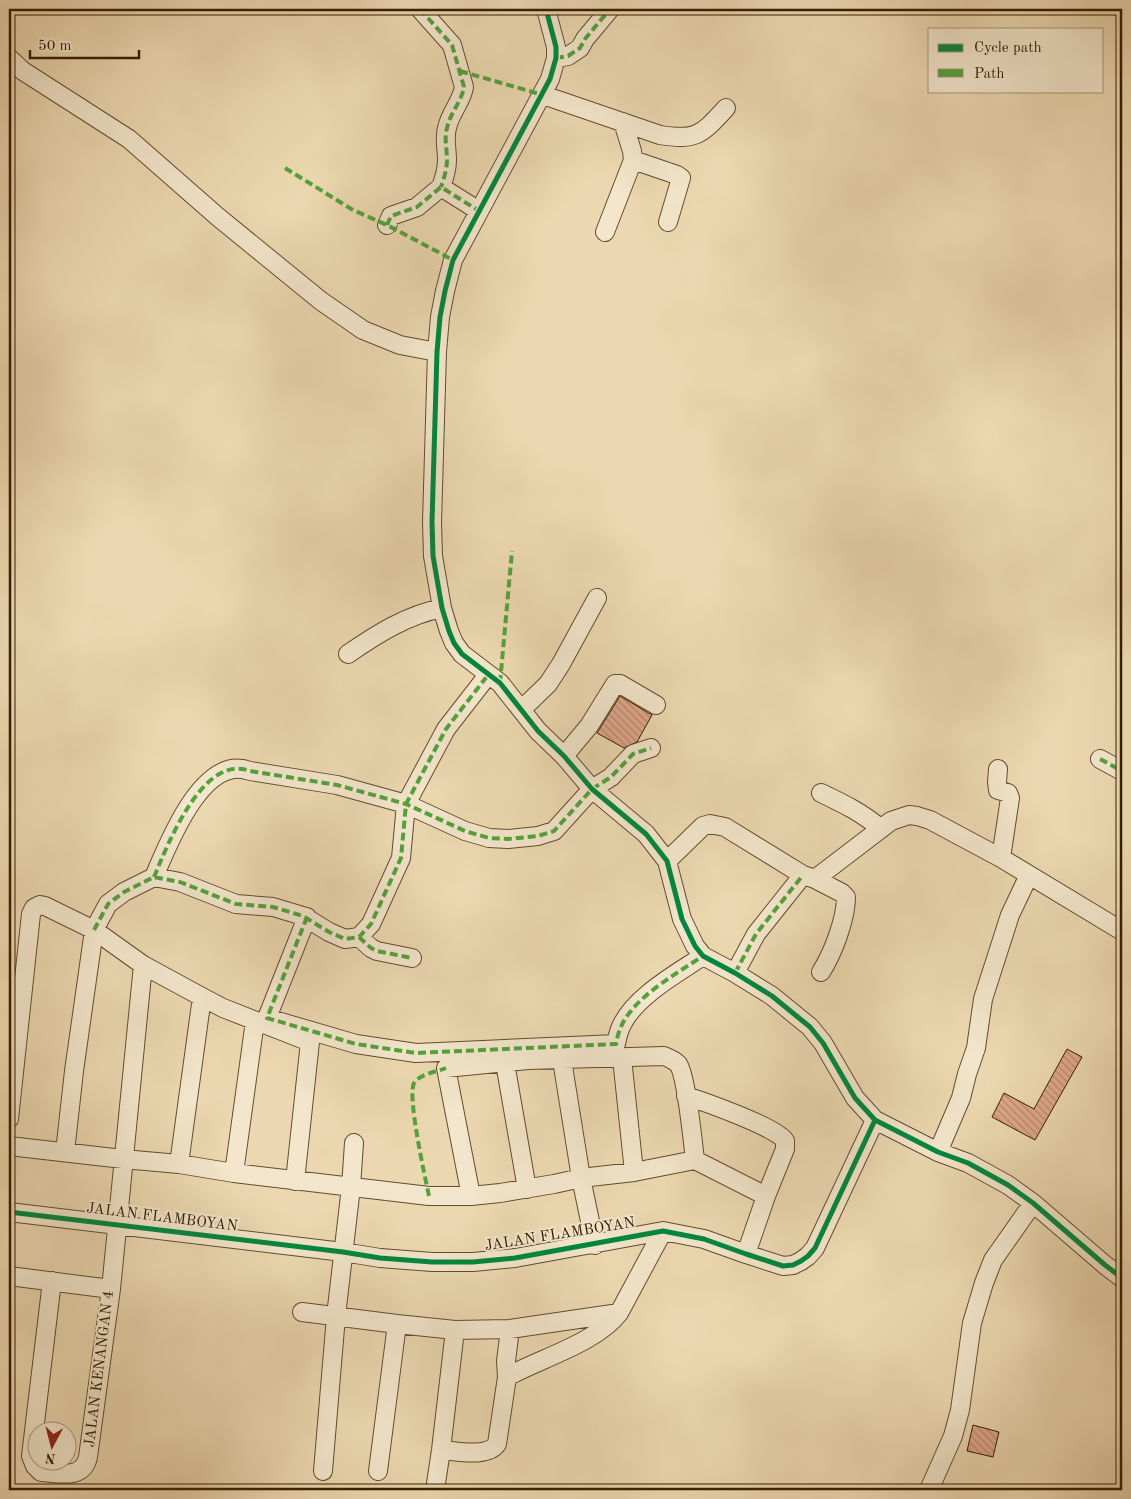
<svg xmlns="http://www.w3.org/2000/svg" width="1131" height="1499" viewBox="0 0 1131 1499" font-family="'Old Standard TT',serif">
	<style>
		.building { fill: url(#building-back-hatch); stroke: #341e01 }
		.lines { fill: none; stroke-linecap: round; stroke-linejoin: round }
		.minor-casing { stroke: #624c2d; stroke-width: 20 }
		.minor { stroke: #f3e6cc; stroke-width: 18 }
		.quiet { stroke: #53a23c; stroke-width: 4; stroke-dasharray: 8 4; stroke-linecap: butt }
		.cycleway-casing { stroke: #f3e6cc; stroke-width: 8 }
		.cycleway { stroke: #00873e; stroke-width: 5 }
		.labels { text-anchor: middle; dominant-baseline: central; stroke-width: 4; stroke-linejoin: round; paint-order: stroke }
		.street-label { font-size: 15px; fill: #341e01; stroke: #f3e6cc }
	</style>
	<defs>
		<pattern id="building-back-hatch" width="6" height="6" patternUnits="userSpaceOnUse" patternTransform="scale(1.25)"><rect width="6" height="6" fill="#e0a88a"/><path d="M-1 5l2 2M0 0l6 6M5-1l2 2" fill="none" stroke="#b6886e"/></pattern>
	</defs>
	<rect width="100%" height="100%" fill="#ecd8b0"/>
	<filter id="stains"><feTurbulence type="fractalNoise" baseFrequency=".004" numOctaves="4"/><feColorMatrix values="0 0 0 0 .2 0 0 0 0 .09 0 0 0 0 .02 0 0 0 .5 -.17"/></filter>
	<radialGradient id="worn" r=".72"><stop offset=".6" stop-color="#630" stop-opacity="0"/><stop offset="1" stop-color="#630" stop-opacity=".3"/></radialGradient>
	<!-- building -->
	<path class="building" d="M620 696 652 715 637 742 624 748 597 733Z
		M1067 1049 1082 1057 1035 1140 992 1117 1004 1093 1034 1109Z
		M973 1425 999 1432 993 1457 967 1451Z"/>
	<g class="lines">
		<defs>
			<path id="minor" d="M420 9 452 45 464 87C462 101 450 113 447 128 444 138 447 149 447 160 447 168 444 179 441 187
				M546 9 556 47V58L550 79 453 260 445 291 440 317 437 352 432 522 433 556 442 608 449 631 454 643 462 654 500 683 538 731 564 756 592 789 646 834 667 861 682 919 695 946 703 956 735 973 772 996 810 1027 823 1043 855 1098 875 1120 938 1152 968 1163 1008 1185 1033 1203 1105 1265 1122 1278
				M9 58 23 71 129 139 218 217 321 301 363 330 400 345 437 352
				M556 58 568 56 580 48 585 39 610 9
				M543 95 660 135C697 141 702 134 726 108
				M633 160 677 175 681 178 668 222
				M387 225 391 216 417 207 441 187 479 211
				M605 232 633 160 632 151 623 122
				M348 654C377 634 407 615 442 608
				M522 709 548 684 561 664 597 598
				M564 756 589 726 615 684H620L656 705
				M1100 759 1122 771
				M998 769 997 782 998 790 1008 793 1010 798 1001 858
				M821 793C842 803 863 813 881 829
				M667 861 703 826 710 824 725 827 803 875 815 879 891 821 909 815 917 816 930 820 1001 858 1122 931
				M154 877C168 844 203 753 250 771L337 785 406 804 465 831 489 838 508 839 538 836 554 831 592 789 611 777 633 754 651 748
				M815 879 842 893 846 897C846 919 833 953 821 972
				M307 917 267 1018 356 1044 416 1053 616 1044C617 1039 618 1034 620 1029 632 998 676 974 703 956
				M359 937 371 948 377 951 412 958
				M735 973 756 934 803 875
				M622 1058 634 1172
				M562 1060 581 1178 595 1245
				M505 1063 527 1189
				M686 1096C702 1101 779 1128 785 1141V1149L766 1196 746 1254
				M9 1119 31 914 34 908 40 905 45 906 94 930 108 904 124 892 154 877 180 882 236 904 273 907 303 916 329 932 345 939 359 937 371 924 401 858 406 804 446 729 488 675
				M9 1146 123 1159 179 1164 234 1173 429 1196H471L500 1193 554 1184 581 1178 634 1172 695 1160 766 1196
				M65 1152 74 1071 94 930 143 965
				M938 1152 961 1098 967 1074 976 1048 983 999 1010 915 1029 875
				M179 1164 202 997 223 1008 310 1042 295 1181
				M234 1173 255 1021
				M471 1196 446 1068 528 1060 664 1056C669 1058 674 1060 678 1064 686 1074 693 1143 695 1160
				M9 1212 343 1252 380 1258 432 1262H473L515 1258 663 1231 704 1239 746 1254 783 1266 793 1265 801 1261 808 1256 815 1248 875 1120
				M9 1276 111 1289
				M52 1281 31 1456 35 1466 41 1472C60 1473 83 1480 88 1457L111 1289 143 965 202 997
				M302 1312 397 1324 455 1330 510 1329 619 1313
				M507 1377C541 1358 596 1343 619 1313L663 1231
				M441 1450C457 1451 487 1458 497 1444L507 1377 506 1361 510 1329
				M323 1471 336 1316 351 1187 354 1143
				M378 1471 397 1324
				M435 1490 441 1450 455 1330
				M929 1490 953 1436 960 1410 972 1323 984 1283 993 1260 1033 1203"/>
		</defs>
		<!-- minor casing -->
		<use href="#minor" class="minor-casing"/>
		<!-- minor -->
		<use href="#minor" class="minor"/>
		<!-- quiet -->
		<path class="quiet" d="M420 9 452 45 464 87C462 101 450 113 447 128 444 138 447 149 447 160 447 168 444 179 441 187
			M556 58 568 56 580 48 585 39 610 9
			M460 71 543 95
			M285 168 353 210 387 225 453 260
			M387 225 391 216 417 207 441 187 479 211
			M500 683 512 551
			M1100 759 1122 771
			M154 877C168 844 203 753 250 771L337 785 406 804 465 831 489 838 508 839 538 836 554 831 592 789 611 777 633 754 651 748
			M307 917 267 1018 356 1044 416 1053 616 1044C617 1039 618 1034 620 1029 632 998 676 974 703 956
			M94 930 108 904 124 892 154 877 180 882 236 904 273 907 303 916 329 932 345 939 359 937 371 924 401 858 406 804 446 729 488 675
			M359 937 371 948 377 951 412 958
			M735 973 756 934 803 875
			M429 1196C425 1177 407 1096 414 1083 420 1074 436 1072 446 1068
			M931 1486 945 1490"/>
		<defs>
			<path id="cycleway" d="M546 9 556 47V58L550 79 453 260 445 291 440 317 437 352 432 522 433 556 442 608 449 631 454 643 462 654 500 683 538 731 564 756 592 789 646 834 667 861 682 919 695 946 703 956 735 973 772 996 810 1027 823 1043 855 1098 875 1120 938 1152 968 1163 1008 1185 1033 1203 1105 1265 1122 1278
				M9 1212 343 1252 380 1258 432 1262H473L515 1258 663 1231 704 1239 746 1254 783 1266 793 1265 801 1261 808 1256 815 1248 875 1120"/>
		</defs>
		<!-- cycleway casing -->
		<use href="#cycleway" class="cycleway-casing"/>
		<!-- cycleway -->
		<use href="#cycleway" class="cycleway"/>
	</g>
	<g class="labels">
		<!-- street labels -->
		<g class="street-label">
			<text transform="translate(162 1218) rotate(7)">JALAN FLAMBOYAN</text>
			<text transform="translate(560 1235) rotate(-9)">JALAN FLAMBOYAN</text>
			<text transform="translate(100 1369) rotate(-83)">JALAN KENANGAN 4</text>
		</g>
	</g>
	<!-- margin -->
	<rect width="1131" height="1499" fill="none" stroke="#ecd8b0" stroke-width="30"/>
	<rect x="10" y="10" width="1111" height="1479" fill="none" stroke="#341e01" stroke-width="2.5"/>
	<rect x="15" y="15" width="1101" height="1469" fill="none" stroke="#341e01"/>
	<!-- legend -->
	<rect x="928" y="28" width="175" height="65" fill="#f3e6cc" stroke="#a7967b"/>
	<rect x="938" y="44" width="25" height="8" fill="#00873e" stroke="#a7967b"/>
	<text x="974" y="52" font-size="15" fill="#341e01">Cycle path</text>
	<rect x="938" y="69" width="25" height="8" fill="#53a23c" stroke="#a7967b"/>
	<text x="974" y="78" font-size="15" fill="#341e01">Path</text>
	<!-- north arrow -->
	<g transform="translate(52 1446) rotate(187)"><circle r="24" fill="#f3e6cc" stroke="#a7967b"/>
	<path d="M0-4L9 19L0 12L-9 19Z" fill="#8f2418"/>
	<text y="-8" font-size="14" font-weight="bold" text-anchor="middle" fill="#341e01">N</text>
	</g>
	<!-- scale -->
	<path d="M30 50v8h109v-8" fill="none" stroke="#341e01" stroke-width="2.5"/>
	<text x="38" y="50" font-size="15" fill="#341e01" stroke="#f3e6cc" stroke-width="4" paint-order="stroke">50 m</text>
	<rect width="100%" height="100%" filter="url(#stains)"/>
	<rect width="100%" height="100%" fill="url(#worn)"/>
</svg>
